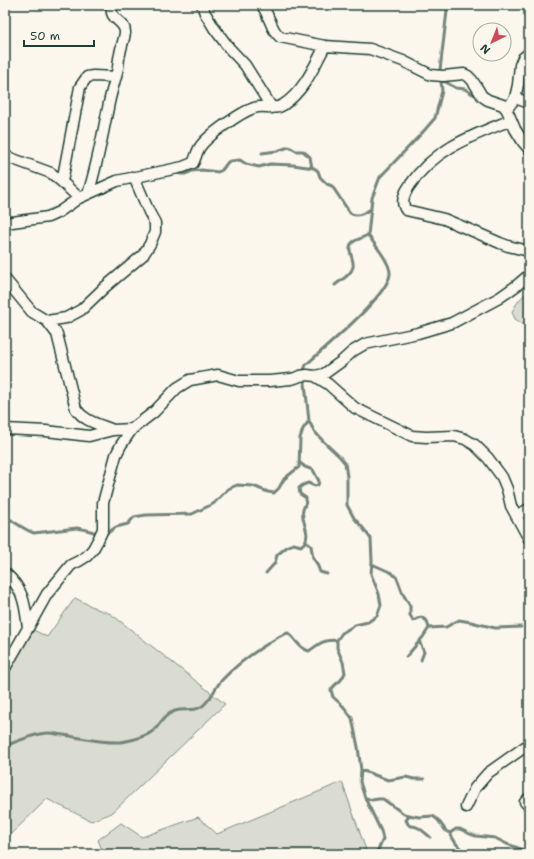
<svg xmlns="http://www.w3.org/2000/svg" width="534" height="859" viewBox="0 0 534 859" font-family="'Shantell Sans',sans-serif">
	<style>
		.green { fill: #dbdcd1; stroke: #7d8c82 }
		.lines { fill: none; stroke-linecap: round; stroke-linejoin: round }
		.stream { stroke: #74847b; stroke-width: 3 }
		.minor-casing { stroke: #1f3d34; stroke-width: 13 }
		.minor { stroke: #fbf7ec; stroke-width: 10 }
	</style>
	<rect width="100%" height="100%" fill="#fbf7ec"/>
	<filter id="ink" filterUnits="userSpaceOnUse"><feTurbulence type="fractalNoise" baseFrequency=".025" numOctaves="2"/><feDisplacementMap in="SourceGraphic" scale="8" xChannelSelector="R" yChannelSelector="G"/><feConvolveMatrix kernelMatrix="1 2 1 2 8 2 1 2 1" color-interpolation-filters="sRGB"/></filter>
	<g filter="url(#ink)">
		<!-- green -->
		<path class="green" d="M529 292V328L515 319 512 312C516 304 521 296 529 292Z
			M75 598 97 609 111 614 225 704 112 813 91 821 47 799 5 840V663L28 627 47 637Z
			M342 782 366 850 357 854H104L98 840 121 823 142 837 198 817 217 834Z"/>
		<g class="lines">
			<!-- stream -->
			<path class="stream" d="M368 6 369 5
				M442 80 456 88 465 89 471 93 478 96
				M262 153 277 151 289 147 296 151H303L310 157 312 168
				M174 172 181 174H185L192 171 202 170 218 172 222 170 228 162 231 161 240 160 246 164 259 167 270 164 293 165 314 168 318 171 320 177 327 184 332 186 350 213C357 218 364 213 371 209
				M335 285C341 280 351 275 353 267 355 259 345 249 353 242 356 240 364 237 368 235
				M5 516C15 522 23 529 34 533L77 528 87 530 103 535 109 532 116 527 128 524 134 517 146 515 192 514 213 504 228 489 237 485 253 486 268 492 274 493 279 488 284 479 299 467 300 438 303 429 309 421
				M306 541 311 546 313 558 317 564 320 572 327 574
				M372 564 392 573 397 578 403 594 410 606V615L413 621 421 617 427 621 429 628 423 637 406 657
				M266 573 275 563 277 555 288 546 294 544 301 546C302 545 304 543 305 542 311 532 300 520 303 510 304 505 307 504 306 498L300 494 299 488 303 485 308 483 315 486 318 485 319 481 313 470 305 467 299 462
				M429 628 446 627 459 620 471 622 495 628 521 627
				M419 641 424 652 421 660
				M5 746C19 741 34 733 49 733 54 733 59 735 64 735 82 738 102 743 121 742 129 741 147 736 153 731 162 723 162 716 175 711 184 708 193 712 201 707 211 701 214 688 222 680 236 665 254 652 272 641 277 638 282 634 288 633 295 638 299 649 309 651 320 643 323 640 337 640
				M361 770 388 780 406 777 414 779H424
				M366 798 372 800 378 799H383L404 814 419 817 433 816 438 820 446 831 450 833 456 829H460L470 834 476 836 495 838 507 844 529 852
				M406 815 408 818 406 820 408 824 410 826C418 825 424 832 430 837
				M450 833C455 843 458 847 467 854
				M372 854 378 850 383 839 381 831 365 798 360 782 361 770 358 747 352 718 343 706 333 697 331 690 334 686 341 680 345 673 343 662 337 648V640L342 633 355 625 368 622 377 616 381 605 379 594 371 574 372 561 371 539 363 528 354 518 347 505V477L345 463 340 457 323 441 314 431 309 421 305 383 303 372 306 365C324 348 388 296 390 274 391 263 374 244 368 235L372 198 380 177 422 133 435 118 442 91 440 70 447 11 446 5"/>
			<defs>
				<path id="minor" d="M202 5 205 13 214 28 229 48 245 65 272 108
					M262 5C264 9 267 13 268 17 273 26 271 29 280 37L325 46 370 49 403 61 431 75 443 76 464 74 468 76 472 80 476 86 482 96 488 100 503 105 507 110 515 129 523 142 529 149
					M515 98 529 103
					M507 109 515 98 518 85 520 65 523 58 529 53
					M511 120C472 136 435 148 410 185 405 192 400 202 406 210L444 219 475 232 500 243 508 246 529 251
					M5 156 51 173 62 182 79 198
					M62 182 80 87 87 77 93 76 116 77
					M88 194C97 166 102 137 108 108 110 96 114 84 117 72 119 66 118 60 120 54 121 47 124 40 125 33 126 20 108 21 112 5
					M5 223 48 217 59 212 79 198 117 181 183 167 193 163 194 161C196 157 197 151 200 147 207 136 241 112 254 108 264 104 274 111 283 105 304 91 314 67 325 46
					M5 279 32 312 47 321 66 318 81 310 105 287 143 255 150 244 155 232V223L149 212 134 177
					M47 321 57 334 76 409C85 422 99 424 113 430
					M315 376 328 384 355 408 400 430 412 436 426 437 454 436 465 439 475 445 488 458 502 477 507 489 511 506 529 539
					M5 429 46 431 89 436 113 430 132 429
					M517 515 529 509
					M5 573C24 589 25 605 28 628
					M5 668 28 628 47 594 71 565 79 561 87 556 93 549 98 540 103 529V503L116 455 121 445 132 429 154 412 177 388 190 380 218 375 239 381H270L291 379 295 378 300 376 307 375 315 376 324 374 342 361 353 351 365 344 418 333 452 323 499 298 516 286 529 275
					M529 798 525 802 529 806
					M466 807 475 788 488 773 529 744"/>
			</defs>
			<!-- minor casing -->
			<use href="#minor" class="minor-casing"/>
			<!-- minor -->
			<use href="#minor" class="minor"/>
		</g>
	</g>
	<!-- margin -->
	<rect width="534" height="859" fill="none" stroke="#fbf7ec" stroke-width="20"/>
	<rect x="10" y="10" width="514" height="839" fill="none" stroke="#1f3d34" stroke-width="1.5" filter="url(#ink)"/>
	<!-- north arrow -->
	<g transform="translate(492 42) rotate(223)"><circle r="19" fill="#fbf7ec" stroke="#a3ada2"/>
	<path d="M0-3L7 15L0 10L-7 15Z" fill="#d1495b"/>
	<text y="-6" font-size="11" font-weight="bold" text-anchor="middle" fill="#1f3d34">N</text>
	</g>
	<!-- scale -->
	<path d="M24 40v6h70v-6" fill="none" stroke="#1f3d34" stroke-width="2"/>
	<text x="30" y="40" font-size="12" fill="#1f3d34" stroke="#fbf7ec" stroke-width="3" paint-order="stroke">50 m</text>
</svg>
